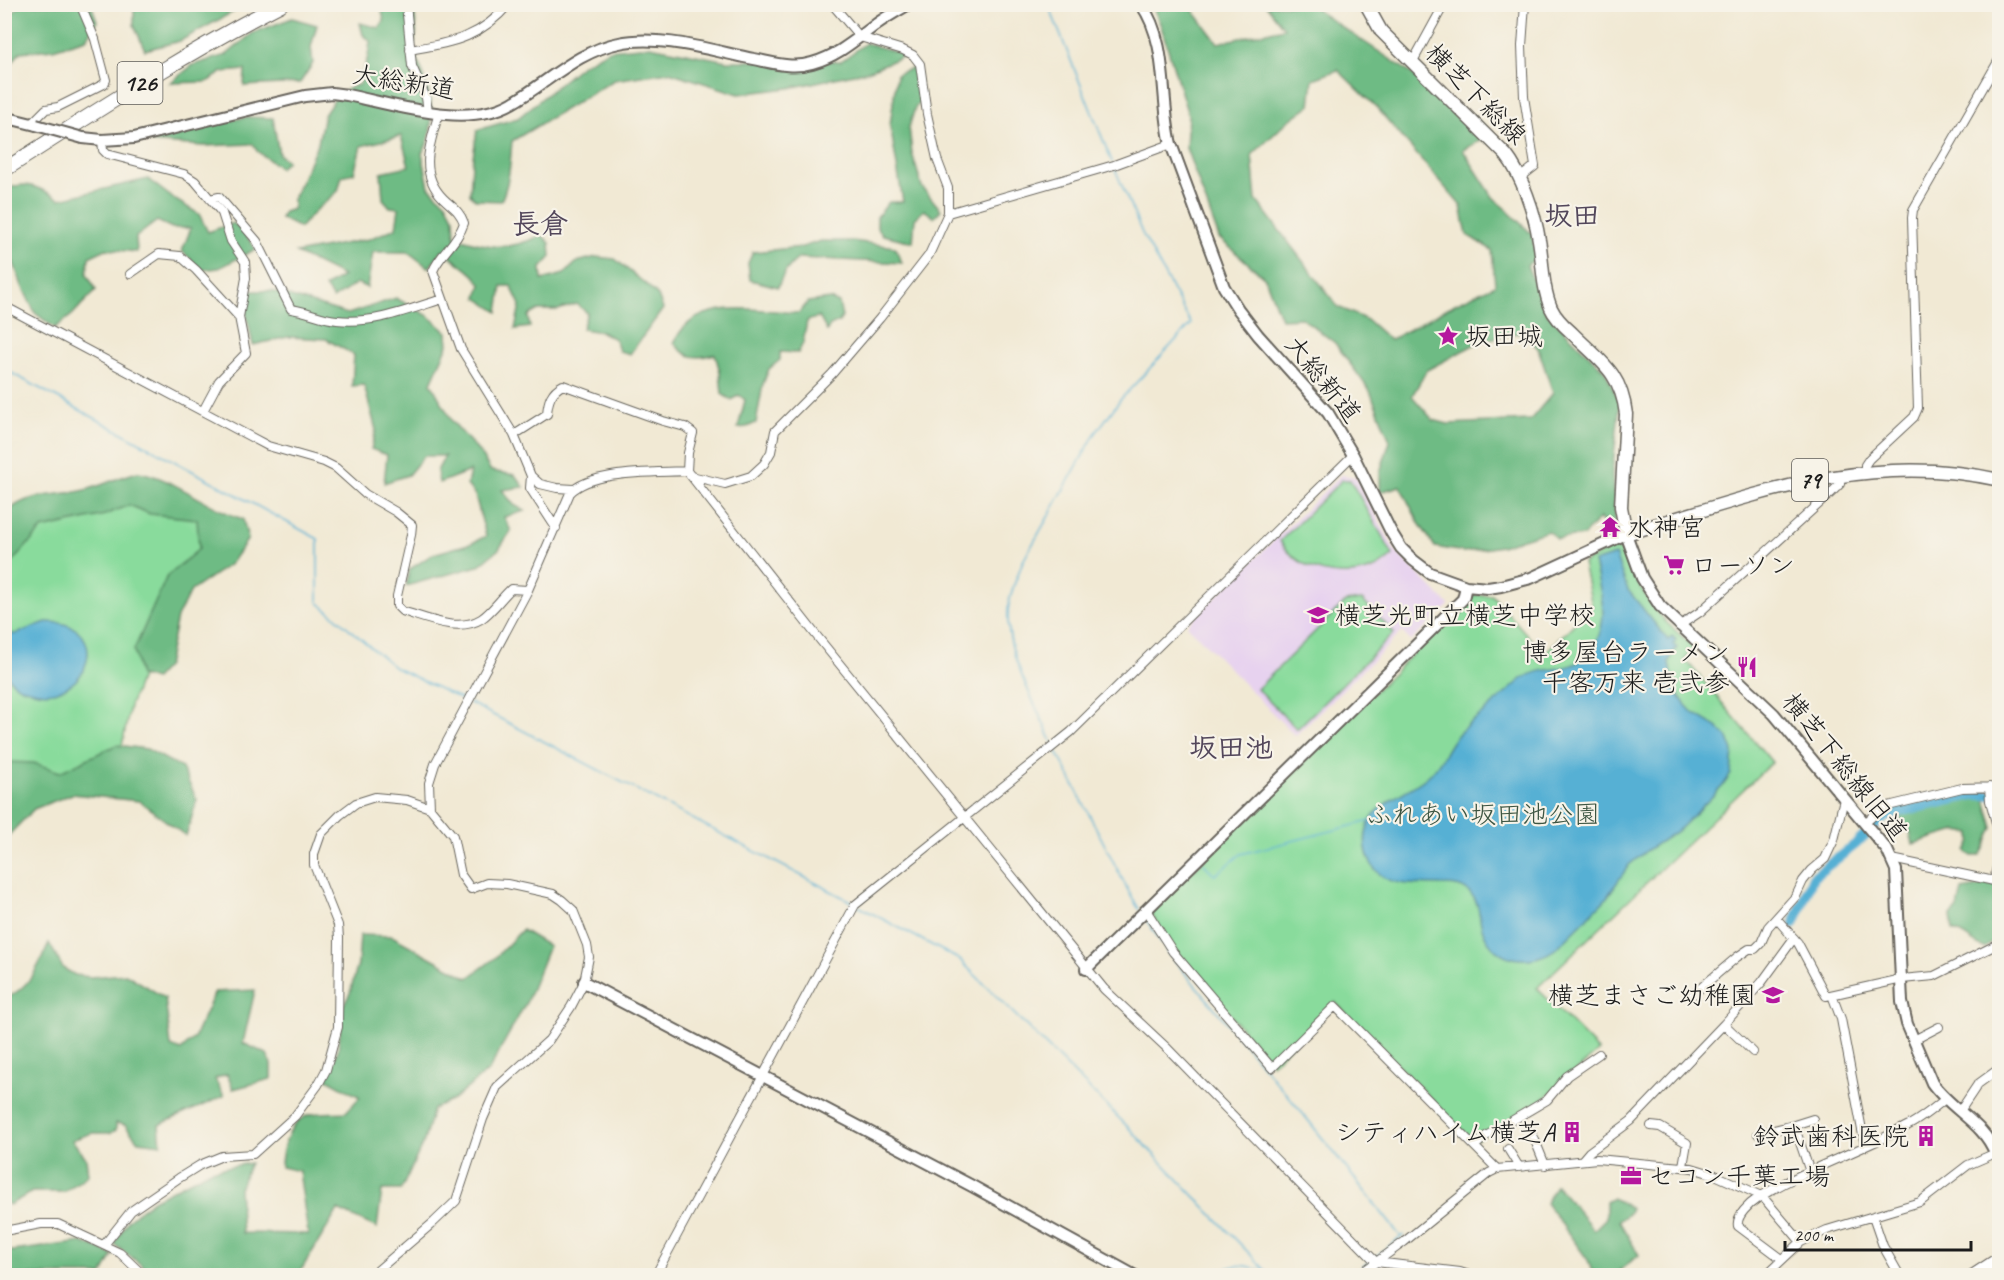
<svg xmlns="http://www.w3.org/2000/svg" width="2004" height="1280" viewBox="0 0 2004 1280" font-family="Caveat,'Klee One',sans-serif">
	<style>
		.built { fill: #e7d2ef }
		.green { fill: #89db9c; stroke: #527c5c; stroke-width: 1.5 }
		.forest { fill: #6ebb84; stroke: #456c50; stroke-width: 1.5; fill-rule: evenodd }
		.water { fill: #56b0d4; stroke: #396678; stroke-width: 1.5 }
		.lines { fill: none; stroke-linecap: round; stroke-linejoin: round }
		.stream { stroke: #56b0d4; stroke-width: 1.5 }
		.river { stroke: #56b0d4; stroke-width: 10 }
		.street-casing { stroke: #67645c; stroke-width: 10 }
		.secondary-casing { stroke: #67645c; stroke-width: 14 }
		.primary-casing { stroke: #67645c; stroke-width: 15 }
		.highway-casing { stroke: #67645c; stroke-width: 16 }
		.street { stroke: #fff; stroke-width: 8 }
		.secondary { stroke: #fff; stroke-width: 10 }
		.primary { stroke: #fff; stroke-width: 12 }
		.highway { stroke: #fff; stroke-width: 14 }
		.secondary-bridge-casing { stroke: #67645c; stroke-width: 14; stroke-linecap: butt }
		.secondary-bridge { stroke: #fff; stroke-width: 10 }
		.labels { text-anchor: middle; dominant-baseline: central; stroke-width: 4.5; stroke-linejoin: round; paint-order: stroke }
		.shield { fill: #f7f3e8; stroke: #5e5c59; stroke-width: 1.5 }
		.shield-label { font-size: 24px; font-weight: bold; fill: #1c1c1c }
		.street-label { font-size: 26px; fill: #1c1c1c; stroke: #f7f3e8 }
		.poi-label { font-size: 26px; fill: #1c1c1c; stroke: #f7f3e8; text-anchor: start }
		.park-label { font-size: 26px; fill: #3d5542; stroke: #f7f3e8 }
		.quarter-label { font-size: 28px; font-weight: bold; fill: #53475b; stroke: #f7f3e8 }
	</style>
	<rect width="100%" height="100%" fill="#f7f3e8"/>
	<filter id="ink" filterUnits="userSpaceOnUse"><feTurbulence type="fractalNoise" baseFrequency=".0167" numOctaves="2"/><feDisplacementMap in="SourceGraphic" scale="12" xChannelSelector="R" yChannelSelector="G"/><feConvolveMatrix kernelMatrix="1 2 1 2 8 2 1 2 1" color-interpolation-filters="sRGB"/></filter>
	<filter id="wash" filterUnits="userSpaceOnUse"><feTurbulence type="fractalNoise" baseFrequency=".008" numOctaves="4" result="noise"/><feDisplacementMap in="SourceGraphic" scale="24" xChannelSelector="R" yChannelSelector="G"/><feGaussianBlur stdDeviation="1.35" result="paint"/><feColorMatrix in="noise" values="0 0 0 0 0 0 0 0 0 0 0 0 0 0 0 0 0 1.4 0 .05"/><feComposite in="paint" operator="in"/></filter>
	<g filter="url(#wash)">
		<rect width="100%" height="100%" fill="#f1e9d4"/>
		<!-- built -->
		<path class="built" d="M1341 475 1356 477 1395 551 1449 605 1411 641 1402 632 1295 736 1187 625Z"/>
		<!-- green -->
		<path class="green" d="M1342 480H1350L1393 555C1388 559 1381 566 1375 568 1341 582 1300 572 1280 541Z
			M105 498 181 507 217 536 161 624 130 706 121 751 102 772 5 784V539Z
			M1613 547 1622 551 1634 576 1650 603 1666 622 1695 648 1685 659 1772 762 1537 988 1599 1051 1545 1098 1478 1139 1472 1140 1335 1002 1272 1064 1174 950 1150 912 1473 595H1492L1544 654 1592 606 1583 563Z
			M1362 600 1394 633 1297 729 1257 689 1345 602Z"/>
		<!-- forest -->
		<path class="forest" d="M91 4 97 21 86 39 53 49 20 52 5 73 4 19 22 5Z
			M134 5V4L243 5 237 10 180 41 145 50 134 25Z
			M381 5H414C414 14 416 23 416 32 416 37 414 42 414 46 416 60 424 73 427 86 433 106 434 137 422 153L429 187 446 203 454 218 455 237C491 248 507 252 542 235L550 243 551 257 541 268 542 280 564 274 577 262 596 257 615 259 648 286 658 296 663 309 630 354 619 351 615 339 601 332 582 329 587 313 577 304 558 310H538L528 316 530 327 515 329 520 305 511 286H502L498 312 477 298 481 284C471 268 454 263 443 249L429 268 408 252H373L367 288 357 283 333 299 325 287 343 276 296 253 369 239 396 228 399 208 390 207 383 199 381 172 409 166 401 136 361 146 354 173 342 176 338 191 315 211 300 228 280 218 284 212 293 209V199L318 143 324 115 334 100 347 89 360 84 368 56 370 41 363 35 360 23 379 28 384 21Z
			M1152 5H1189L1218 43 1284 28 1266 5H1314L1318 11 1411 73 1481 140 1463 150 1493 197 1532 234 1536 259 1527 265 1546 312 1605 371 1620 403 1612 473 1616 528 1609 533 1600 518 1583 536 1557 539 1548 531 1501 546 1464 552 1435 547 1419 523 1400 486 1380 492V472L1390 441 1370 391 1335 343 1302 318 1281 319 1265 278 1219 238 1186 148 1188 115 1161 26ZM1338 70 1377 108 1461 206 1467 235 1492 250 1495 285 1455 304 1390 340 1367 320 1338 307 1256 200 1252 155 1287 122 1310 105 1313 79ZM1521 332 1538 348 1553 393 1530 420 1448 424 1433 420 1412 396 1427 370 1481 341Z
			M292 18 317 25 311 47 313 63 300 83 244 86 245 70 223 72 207 82 170 83 193 65 226 55 253 33Z
			M866 43 906 55 868 71 789 88 739 94 669 72 614 80 512 141C510 162 510 182 501 201L476 200 470 194 472 164 477 130 518 118 582 65 609 50 650 46 727 61H841Z
			M915 67 920 102 915 108 909 127 912 153 922 187 941 210 934 217 924 210 915 219 913 242 883 235 877 228V217L889 202H903L890 125 897 74Z
			M247 117 273 118 279 154 287 161 280 168 257 151 253 144 203 146 146 142 191 129Z
			M148 179 174 199 199 214 208 232 233 223 241 229 256 249 219 268 202 270 182 251 191 228H172L157 221 136 237 137 252 106 249 89 257 87 274 96 290 72 315 55 328 35 313 22 286 5 239 4 191C25 178 41 189 60 199Z
			M821 241H853L895 247 902 263 799 258C788 266 783 274 778 287L750 280 748 263 753 252 802 247Z
			M250 291H272L348 314 396 298 427 315 447 332 448 345 431 383 452 421 479 452 491 471 515 475 524 487 502 490 514 505 525 511 504 517 511 531 499 549 478 566 406 586 410 569 433 554 472 543 486 536 475 495 467 485 470 471 439 483 437 471 445 456H424L408 475 384 483 387 455 371 449 376 430 364 385 352 386 354 355 326 339 288 337 253 345 246 313Z
			M830 299 839 303 842 317 839 322 830 326 827 331 819 317 807 321 803 343 798 353 780 352V360L769 369 763 384 756 423 747 427 738 428 745 400 739 395 731 400 722 394 720 372 715 354C696 359 687 359 674 343 694 295 759 311 799 313L808 302Z
			M139 472C177 479 206 508 243 519L248 539 230 564 191 591 177 617 167 666 155 679 140 676 134 650 167 576 199 549 197 519 150 514 129 505 105 515 42 529 5 570C4 555 2 538 4 523 10 492 59 496 81 491 101 487 119 476 139 472Z
			M116 745 147 749 182 768 197 800 186 836 139 801 72 794 34 809 5 839V762L34 763 60 772Z
			M1973 798H1985L1993 828C1986 839 1987 848 1979 856H1972L1966 852 1971 842V833L1956 831 1913 844 1910 831 1902 828 1900 814Z
			M1984 882 1994 884 1999 889V938L1984 948C1970 943 1968 935 1953 931L1951 916 1958 908 1962 890 1978 887Z
			M522 930 549 946 527 1001 489 1070 453 1100 433 1109 424 1141 401 1190H382L377 1228 338 1210 298 1275H155L114 1244 128 1220 153 1200 211 1170 250 1163 239 1189 242 1233 308 1234 299 1171 281 1167C281 1148 290 1119 312 1114 323 1112 335 1113 346 1112L360 1097 327 1079 338 1050 343 1006 350 993 358 964 360 935 392 936 468 978 495 958Z
			M49 943 63 968 75 975 90 977 126 974 165 998 171 1046 181 1050 194 1038 215 992 255 990 243 1043 267 1054 271 1064V1079L233 1089 227 1074 215 1079 224 1096 159 1125 161 1144 138 1141 125 1125 116 1123V1130L111 1133H92L72 1140 86 1158 88 1175 64 1192H32L9 1205 4 1200 5 999C30 987 38 968 49 943Z
			M1556 1185 1594 1230 1606 1218V1202L1613 1198 1631 1208 1628 1214 1619 1221 1639 1255 1620 1270 1623 1275H1593L1588 1260 1546 1203Z
			M82 1242 113 1255 102 1275H5V1252Z"/>
		<!-- water -->
		<path class="water" d="M1615 555 1628 590 1668 640 1672 636 1676 640 1674 644 1677 648 1673 652 1669 662 1673 687 1685 704 1692 712 1717 727 1728 738 1733 751 1731 774 1722 787 1677 831 1646 851 1629 865 1605 900 1558 947C1533 967 1495 963 1483 931 1478 918 1481 903 1470 893 1462 885 1451 885 1440 885 1416 884 1384 889 1371 863 1364 850 1363 833 1371 820 1384 798 1410 792 1428 776 1440 766 1445 751 1454 739 1463 727 1477 718 1488 709 1499 699 1511 688 1522 679 1547 661 1576 680 1596 642 1610 617 1599 587 1594 562Z
			M46 622C115 621 90 705 33 691 22 689 11 684 7 674H5V634H15Z"/>
		<g class="lines">
			<!-- stream -->
			<path class="stream" d="M1048 4 1112 162
				M4 369 318 539V602L394 667 465 701
				M470 703 854 903
				M1053 744C1036 704 1001 647 1009 603 1011 590 1018 576 1022 563L1095 434 1120 400 1191 324 1142 233 1115 169
				M1055 748 1131 896 1139 909
				M1204 864 1215 875 1241 854 1370 821
				M858 906 960 960 1125 1124 1270 1275
				M1145 918 1170 955 1304 1115 1401 1237
				M1375 1257 1404 1235
				M1216 1276C1232 1260 1249 1265 1267 1273
				M1350 1276 1371 1260"/>
			<!-- river -->
			<path class="river" d="M1794 924 1813 877 1856 844 1881 820 1889 814 1973 795H2000"/>
		</g>
	</g>
	<g filter="url(#ink)">
		<g class="lines">
			<defs>
				<path id="street" d="M406 4 412 66 426 98 428 111
					M410 50C453 42 479 39 509 4
					M1412 63 1441 10V4
					M439 113C430 143 418 173 443 198 452 207 460 211 464 223 458 242 440 254 433 271L461 349 514 435 531 476 540 484 557 488 574 489
					M31 124 46 109 58 107 104 84 106 80 95 39 80 4
					M102 140 103 150 107 154 184 174 195 181 222 213 231 241 245 262 246 278 239 317 246 353 219 381 203 411
					M1521 177 1535 166 1524 97 1522 46 1525 4
					M210 199 219 197 257 241 291 309C307 311 322 319 337 320 374 324 408 310 442 299
					M948 213 1114 165 1171 144
					M130 274 159 254 180 256 196 270 239 317
					M4 306 268 446 324 462 336 468 365 494 396 512 412 525 411 535 397 596V606L402 611C426 618 458 633 481 619 492 612 501 598 511 589L528 590
					M514 435 547 414C548 401 551 391 563 385L663 421 685 427 693 433 688 453 687 471 816 635 1104 989 1168 1049 1376 1262 1460 1272 1472 1276
					M1865 472V465L1869 459 1914 417 1918 408 1912 218 1913 210 2000 58
					M531 476 530 488 556 528
					M691 476 725 484 751 476 764 464 771 452 775 431 832 374 880 318 929 255 948 213V188L937 159 927 114 920 64 913 55 903 50 860 37 832 4
					M1679 626 1700 612 1832 492 1840 484V475
					M1989 787 1990 801 2000 837
					M430 808 429 783 435 764 528 590 570 493C592 470 655 473 687 471
					M1865 823 1881 809 1888 806 1962 788 2000 787
					M1892 859 1994 881 2000 884
					M1994 881 1998 862 2000 839
					M1146 910 1173 952 1272 1068 1335 1006 1497 1169
					M1777 919 1798 943 1826 996 1902 979 1934 976 2000 943
					M1832 995 1841 1019 1865 1146
					M1690 997 1737 957 1749 949H1755L1761 943 1768 927 1796 896 1803 881 1812 870 1825 859 1834 840 1844 799
					M1724 1024 1753 1052
					M1914 1040 1939 1027
					M1960 1111 1978 1084 2000 1068
					M1794 1125 1813 1119
					M1651 1126 1660 1127 1687 1143 1683 1166
					M1530 1128 1545 1165
					M1758 1134 1794 1125 1810 1172
					M1475 1146 1486 1136 1547 1100 1567 1076 1599 1054
					M1508 1149 1519 1167
					M1583 1159 1589 1152 1631 1121 1724 1024 1762 982 1794 938
					M1873 1217 1883 1246 1900 1276
					M4 1231 41 1224H58L120 1253 144 1276
					M104 1245 131 1211 179 1178 200 1165 222 1156 253 1154 295 1116 318 1085 326 1070 338 1027 339 938 338 925 314 865V854L321 834 340 815 356 803 375 797 407 800 430 808 453 836 461 875 471 889 487 883 507 884 553 894 562 900 573 910 587 945 589 957 584 982 571 1007 549 1040 497 1087 483 1119 456 1201 434 1222 371 1276
					M1782 1259 1738 1226C1736 1216 1749 1204 1758 1198 1805 1169 1859 1152 1907 1126 1921 1119 1933 1109 1945 1099
					M655 1276 855 905 1071 732 1353 455
					M1357 1276 1404 1242 1489 1173 1497 1169 1597 1159 1692 1168 1715 1175 1762 1196 1801 1242
					M1765 1276 1801 1242 1827 1230 1920 1202 1968 1165 1998 1152"/>
				<path id="secondary" d="M1141 4C1169 43 1160 99 1171 144L1224 287 1238 309 1258 335 1328 413 1353 455 1391 532 1401 548 1413 560 1430 573 1466 586 1488 588 1501 586 1531 578 1626 534 1642 578 1660 606 1774 714 1887 850 1896 870 1902 1002 1907 1024 1932 1083C1950 1109 1985 1124 1995 1153
					M4 117 36 125
					M83 138 102 140 134 138 305 96 332 93 347 95C396 105 467 129 512 103 547 83 578 51 619 43 660 34 713 51 754 59 774 63 792 69 812 63 837 56 854 41 874 26 884 18 897 11 909 4
					M1086 969 1463 599 1466 586
					M584 982 972 1186 1135 1276"/>
				<path id="primary" d="M1366 4 1381 31 1506 155C1522 175 1535 214 1539 240 1543 262 1542 287 1551 308 1555 317 1564 326 1572 333 1600 361 1621 372 1626 414L1621 507 1626 534C1752 496 1866 450 2000 480"/>
				<path id="highway" d="M4 170C95 112 185 53 281 4
					M1974 1276 2000 1259"/>
			</defs>
			<!-- street casing -->
			<use href="#street" class="street-casing"/>
			<!-- secondary casing -->
			<use href="#secondary" class="secondary-casing"/>
			<!-- primary casing -->
			<use href="#primary" class="primary-casing"/>
			<!-- highway casing -->
			<use href="#highway" class="highway-casing"/>
			<!-- street -->
			<use href="#street" class="street"/>
			<!-- secondary -->
			<use href="#secondary" class="secondary"/>
			<!-- primary -->
			<use href="#primary" class="primary"/>
			<!-- highway -->
			<use href="#highway" class="highway"/>
			<defs>
				<path id="secondary-bridge" d="M36 125 83 138"/>
			</defs>
			<!-- secondary-bridge casing -->
			<use href="#secondary-bridge" class="secondary-bridge-casing"/>
			<!-- secondary-bridge -->
			<use href="#secondary-bridge" class="secondary-bridge"/>
		</g>
	</g>
	<!-- icons -->
	<defs>
		<symbol id="sight-bare" viewBox="-9 -9 18 18"><path d="M0-6L1.8-2.2L6-1.7L2.9 1.2L3.7 5.4L0 3.3L-3.7 5.4L-2.9 1.2L-6-1.7L-1.8-2.2Z" fill="#b5179e" stroke="#f7f3e8" stroke-width="2.5" paint-order="stroke"/></symbol>
		<symbol id="temple-bare" viewBox="-9 -9 18 18"><path d="M0-6L5-2H3V0L6.5 2.5H4V6H1.5V3h-3V6H-4V2.5H-6.5L-3 0V-2H-5Z" fill="#b5179e" stroke="#f7f3e8" stroke-width="2.5" paint-order="stroke"/></symbol>
		<symbol id="supermarket-bare" viewBox="-9 -9 18 18"><path d="M-6-5.5h2.5l.6 2H6L4.5 2H-2.5L-4.4-4H-6ZM-1.5 3.2a1.3 1.3 0 1 0 .1 0ZM3 3.2a1.3 1.3 0 1 0 .1 0Z" fill="#b5179e" stroke="#f7f3e8" stroke-width="2.5" paint-order="stroke"/></symbol>
		<symbol id="school-bare" viewBox="-9 -9 18 18"><path d="M0-5L7-2L0 1L-7-2ZM-4 1L0 2.5L4 1V4Q0 6-4 4Z" fill="#b5179e" stroke="#f7f3e8" stroke-width="2.5" paint-order="stroke"/></symbol>
		<symbol id="restaurant-bare" viewBox="-9 -9 18 18"><path d="M-5-6h1v4h1v-4h1v4h1v-4h1v5L-1.5 .5V6h-2V.5L-5-1ZM5-6V6H3V1.5H1.5Q1.5-4 5-6Z" fill="#b5179e" stroke="#f7f3e8" stroke-width="2.5" paint-order="stroke"/></symbol>
		<symbol id="building-bare" viewBox="-9 -9 18 18"><path d="M-4-6H4V6H1V3H-1V6H-4ZM-2.5-4.3h1.7v1.8h-1.7ZM.8-4.3h1.7v1.8H.8ZM-2.5-1h1.7V.8h-1.7ZM.8-1h1.7V.8H.8Z" fill="#b5179e" stroke="#f7f3e8" stroke-width="2.5" paint-order="stroke"/></symbol>
		<symbol id="office-bare" viewBox="-9 -9 18 18"><path d="M-6-3h4V-5.5h4V-3h4V5H-6ZM-1-4.5V-3h2v-1.5ZM-6 0V1H6V0Z" fill="#b5179e" stroke="#f7f3e8" stroke-width="2.5" paint-order="stroke"/></symbol>
	</defs>
	<g fill-rule="evenodd">
		<use href="#sight-bare" x="1433" y="321" width="30" height="30"/>
		<use href="#temple-bare" x="1595" y="512" width="30" height="30"/>
		<use href="#supermarket-bare" x="1659" y="550" width="30" height="30"/>
		<use href="#school-bare" x="1303" y="600" width="30" height="30"/>
		<use href="#restaurant-bare" x="1732" y="652" width="30" height="30"/>
		<use href="#school-bare" x="1758" y="980" width="30" height="30"/>
		<use href="#building-bare" x="1557" y="1117" width="30" height="30"/>
		<use href="#building-bare" x="1911" y="1121" width="30" height="30"/>
		<use href="#office-bare" x="1616" y="1161" width="30" height="30"/>
	</g>
	<g class="labels">
		<!-- shield labels -->
		<g class="shield">
			<rect x="117.5" y="62" width="45" height="42" rx="4.5"/>
			<rect x="1792" y="459" width="36" height="42" rx="4.5"/>
		</g>
		<g class="shield-label">
			<text x="140" y="83">126</text>
			<text x="1810" y="480">79</text>
		</g>
		<!-- street labels -->
		<g class="street-label">
			<text transform="translate(404 82) rotate(9)">大総新道</text>
			<text transform="translate(1476 94) rotate(45)">横芝下総線</text>
			<text transform="translate(1323 379) rotate(51)">大総新道</text>
			<text transform="translate(1845 767) rotate(51)">横芝下総線旧道</text>
		</g>
		<!-- poi labels -->
		<g class="poi-label">
			<text x="1465" y="336">坂田城</text>
			<text x="1627" y="527">水神宮</text>
			<text x="1691" y="565">ローソン</text>
			<text x="1335" y="615">横芝光町立横芝中学校</text>
			<text x="1730" y="652" text-anchor="end">博多屋台ラーメン<tspan x="1730" dy="30">千客万来 壱弐参</tspan></text>
			<text x="1756" y="995" text-anchor="end">横芝まさご幼稚園</text>
			<text x="1555" y="1132" text-anchor="end">シティハイム横芝A</text>
			<text x="1909" y="1136" text-anchor="end">鈴武歯科医院</text>
			<text x="1648" y="1176">セコン千葉工場</text>
		</g>
		<!-- park labels -->
		<g class="park-label">
			<text x="1483" y="814">ふれあい坂田池公園</text>
		</g>
		<!-- quarter labels -->
		<g class="quarter-label">
			<text x="1572" y="215">坂田</text>
			<text x="540" y="223">長倉</text>
			<text x="1231" y="747">坂田池</text>
		</g>
	</g>
	<!-- margin -->
	<rect width="2004" height="1280" fill="none" stroke="#f7f3e8" stroke-width="24"/>
	<!-- scale -->
	<path d="M1785 1241v9h186v-9" fill="none" stroke="#1c1c1c" stroke-width="3"/>
	<text x="1794" y="1241" font-size="18" fill="#1c1c1c" stroke="#f7f3e8" stroke-width="4.5" paint-order="stroke">200 m</text>
</svg>
